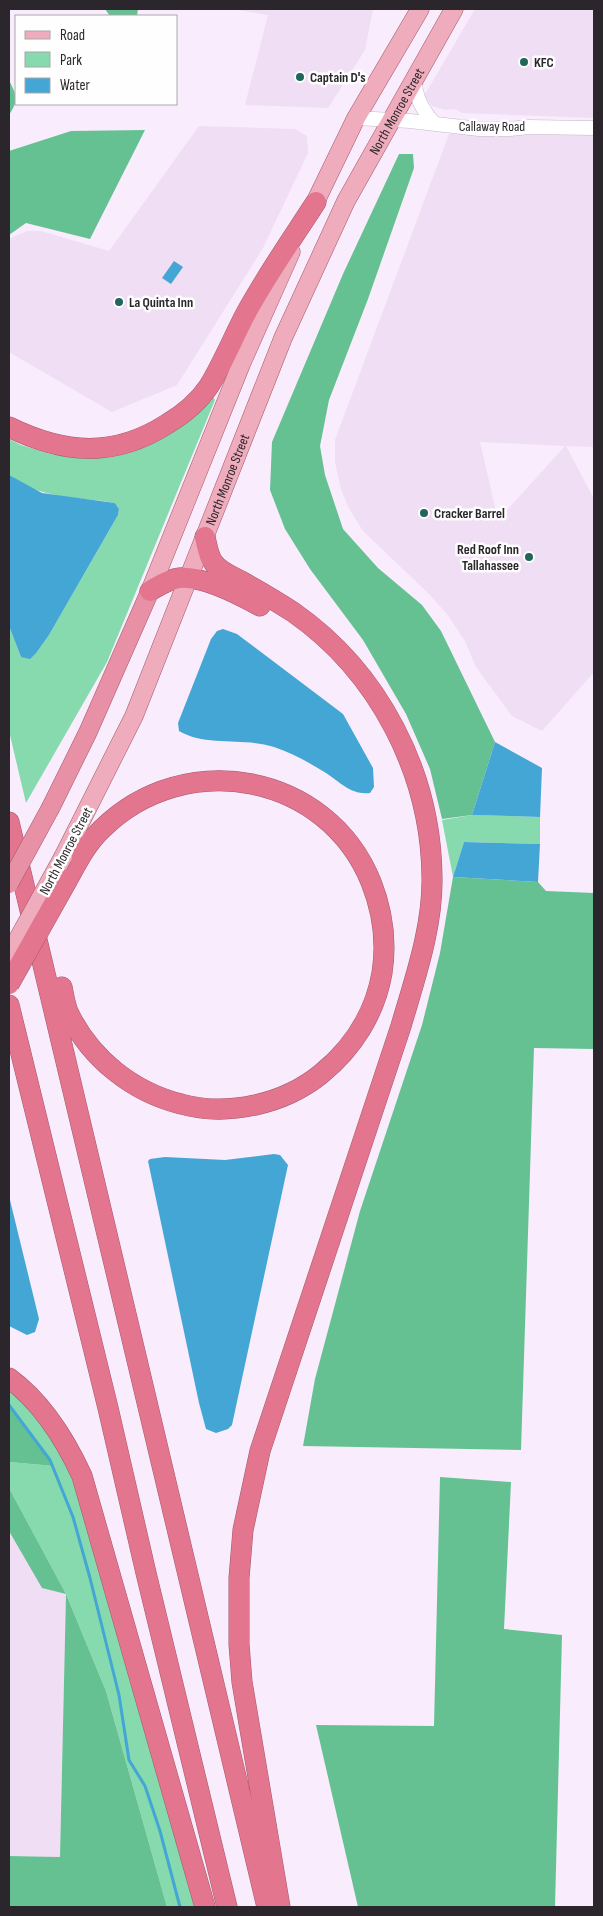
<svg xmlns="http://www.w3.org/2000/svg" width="603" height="1916" viewBox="0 0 603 1916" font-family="'Sofia Sans Condensed',sans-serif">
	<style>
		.built { fill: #f0def4; fill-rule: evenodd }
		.green { fill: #86daae }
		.forest { fill: #65c192 }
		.water { fill: #44a6d4 }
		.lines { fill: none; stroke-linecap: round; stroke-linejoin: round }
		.stream { stroke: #44a6d4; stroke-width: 3 }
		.tertiary-casing { stroke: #c4b7c6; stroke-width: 15 }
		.primary-casing { stroke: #a3596c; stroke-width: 19 }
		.trunk-casing { stroke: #a3596c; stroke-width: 19 }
		.motorway-casing { stroke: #a3596c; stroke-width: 21 }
		.tertiary { stroke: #fff; stroke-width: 14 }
		.primary { stroke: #eeacbc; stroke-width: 18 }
		.trunk { stroke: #e890a6; stroke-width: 18 }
		.motorway { stroke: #e3758f; stroke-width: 20 }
		.primary-bridge-casing { stroke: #a3596c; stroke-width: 19; stroke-linecap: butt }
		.trunk-bridge-casing { stroke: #a3596c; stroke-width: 19; stroke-linecap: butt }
		.motorway-bridge-casing { stroke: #a3596c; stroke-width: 21; stroke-linecap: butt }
		.primary-bridge { stroke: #eeacbc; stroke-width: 18 }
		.trunk-bridge { stroke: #e890a6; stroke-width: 18 }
		.motorway-bridge { stroke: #e3758f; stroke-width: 20 }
		.poi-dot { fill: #20665a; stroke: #fefefe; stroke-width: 2 }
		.labels { text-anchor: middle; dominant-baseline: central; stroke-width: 5; stroke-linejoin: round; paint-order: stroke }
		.poi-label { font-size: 14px; font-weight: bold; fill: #2b262b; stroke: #fefefe; text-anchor: start }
		.street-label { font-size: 14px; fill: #2b262b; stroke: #fefefe }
	</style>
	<rect width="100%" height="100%" fill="#f9ecfc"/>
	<!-- built -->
	<path class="built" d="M232 9H373L365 50 328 108 245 105 268 15Z
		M475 9H594V118L462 113 455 109 445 110 432 106 424 96Z
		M199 126 295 129 307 136 308 153 263 248 177 385 112 412 9 352V239L27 231H41L109 251Z
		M549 132 594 133V447L566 446 594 499V672L542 731 512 716 476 667 465 641 447 614 429 594 363 531 348 507 340 486 335 462V440L449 134 533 135ZM480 442 565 446 498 520Z
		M9 1488 66 1594 60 1857 9 1856Z"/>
	<!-- green -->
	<path class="green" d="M213 397 215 400 210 412 107 662 26 803 9 731V626L21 657 37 652 49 635 118 515 119 509 115 503C76 496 42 500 9 475V439L21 445 50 454 85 458Z
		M472 815 540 817V844L464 842 453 877 442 820Z
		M9 1382 68 1457 200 1907H167L106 1691 66 1594 9 1488V1462L54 1466 9 1405Z"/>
	<!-- forest -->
	<path class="forest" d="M105 9H138L137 16H110Z
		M9 80C17 97 19 99 9 115Z
		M145 130 90 239 26 223 9 235V151L71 131Z
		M399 154H413L414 168 368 299 329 400 320 446 325 475 343 529 378 568 422 605 441 631 495 742 472 815 442 819 430 769 406 714 363 640 310 569 285 529 270 490 272 442 343 274Z
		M453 877 538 882 546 891 594 893V1049L534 1048 521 1450 303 1446 315 1379 360 1211 422 1025 440 953Z
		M9 1405 12 1408 54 1466 9 1462Z
		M440 1477 511 1482 504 1629 562 1635 555 1907H358L316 1725 434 1726Z
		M9 1488 66 1594 106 1691 167 1907 9 1906V1856L60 1857 66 1594 42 1588 9 1531Z"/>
	<!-- water -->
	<path class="water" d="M174 261 183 267 171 284 162 278Z
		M9 475 42 493 115 503 119 509 118 515 49 635 37 652 30 659 21 657 9 626Z
		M223 629 237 634 343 714 373 768 374 787 370 793C351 795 341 783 326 773 310 763 292 753 274 747 244 737 206 747 179 731L178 723 211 639 217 631Z
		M495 742 542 768 540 817 472 815Z
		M464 842 540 844 538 882 453 877Z
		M274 1154 280 1155 288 1165 232 1425 228 1429 216 1433 206 1429 199 1403 148 1161 150 1159 165 1157 225 1160Z
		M9 1196 39 1319 35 1332 27 1335 9 1326Z"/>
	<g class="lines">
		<!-- stream -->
		<path class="stream" d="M9 1405 50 1460 73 1517 90 1578 119 1695 129 1760 145 1786 160 1831 180 1907"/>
		<defs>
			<path id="tertiary" d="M414 79C416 98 422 110 435 124
				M356 118 410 121 479 129H510L528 127 594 128"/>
			<g id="primary">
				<path d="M310 213 356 118 420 9"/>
				<path d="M150 591 242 362 291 252"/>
				<path id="s1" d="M63 857 134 716 283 338 346 201 454 9"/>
			</g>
			<path id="trunk" d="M51 807 88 732 150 591"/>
			<path id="motorway" d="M9 427C64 454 114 458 167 424 182 415 199 401 209 386 223 363 233 338 245 315 266 276 292 239 316 202
				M205 537C207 545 208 555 213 562 219 571 232 576 241 581 259 591 276 601 293 612 379 672 431 773 432 877 433 927 415 978 401 1026L260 1451 243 1530 239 1578V1644L242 1682 280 1907
				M150 591C159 586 169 579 179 578 202 575 240 595 260 606
				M9 822 267 1907
				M62 987C64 996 65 1006 69 1014 91 1059 133 1092 181 1104 228 1117 284 1104 321 1074 353 1048 375 1013 382 973 387 941 383 912 371 882 327 773 185 747 102 829 87 843 78 861 68 879
				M9 1005 108 1408 146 1573 227 1907
				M9 1378C43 1403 65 1439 82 1476L205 1907"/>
		</defs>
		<!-- tertiary casing -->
		<use href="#tertiary" class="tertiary-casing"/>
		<!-- primary casing -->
		<use href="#primary" class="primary-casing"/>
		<!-- trunk casing -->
		<use href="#trunk" class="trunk-casing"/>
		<!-- motorway casing -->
		<use href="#motorway" class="motorway-casing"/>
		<!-- tertiary -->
		<use href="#tertiary" class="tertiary"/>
		<!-- primary -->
		<use href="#primary" class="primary"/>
		<!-- trunk -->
		<use href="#trunk" class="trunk"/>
		<!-- motorway -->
		<use href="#motorway" class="motorway"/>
		<defs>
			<path id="primary-bridge" d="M9 955 63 857"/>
			<path id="trunk-bridge" d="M9 884 51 807"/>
			<path id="motorway-bridge" d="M9 984 68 879"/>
		</defs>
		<!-- primary-bridge casing -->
		<use href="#primary-bridge" class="primary-bridge-casing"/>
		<!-- trunk-bridge casing -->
		<use href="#trunk-bridge" class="trunk-bridge-casing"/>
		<!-- motorway-bridge casing -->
		<use href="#motorway-bridge" class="motorway-bridge-casing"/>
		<!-- primary-bridge -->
		<use href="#primary-bridge" class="primary-bridge"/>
		<!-- trunk-bridge -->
		<use href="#trunk-bridge" class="trunk-bridge"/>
		<!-- motorway-bridge -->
		<use href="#motorway-bridge" class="motorway-bridge"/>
	</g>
	<!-- markers -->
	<g class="poi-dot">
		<circle cx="524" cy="62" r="5"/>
		<circle cx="300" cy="77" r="5"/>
		<circle cx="119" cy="302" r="5"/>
		<circle cx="424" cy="513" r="5"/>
		<circle cx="529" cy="557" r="5"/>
	</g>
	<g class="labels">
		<!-- poi labels -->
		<g class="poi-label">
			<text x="534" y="62">KFC</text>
			<text x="310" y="77">Captain D's</text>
			<text x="129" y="302">La Quinta Inn</text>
			<text x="434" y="513">Cracker Barrel</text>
			<text x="519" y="549" text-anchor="end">Red Roof Inn<tspan x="519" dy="16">Tallahassee</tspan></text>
		</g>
		<!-- street labels -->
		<g class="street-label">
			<text stroke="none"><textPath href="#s1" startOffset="818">North Monroe Street</textPath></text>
			<text x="492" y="126">Callaway Road</text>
			<text stroke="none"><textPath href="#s1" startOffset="412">North Monroe Street</textPath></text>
			<text transform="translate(66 851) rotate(-62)">North Monroe Street</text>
		</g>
	</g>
	<!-- border -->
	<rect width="603" height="1916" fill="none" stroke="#2b262b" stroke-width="20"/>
	<!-- legend -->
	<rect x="15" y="15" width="162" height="90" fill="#fefefe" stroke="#aaa8aa"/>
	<rect x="25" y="31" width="25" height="8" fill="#eeacbc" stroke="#aaa8aa"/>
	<text x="60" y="40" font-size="15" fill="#2b262b">Road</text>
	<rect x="25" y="52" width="25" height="15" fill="#86daae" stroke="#aaa8aa"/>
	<text x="60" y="65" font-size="15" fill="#2b262b">Park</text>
	<rect x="25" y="78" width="25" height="15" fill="#44a6d4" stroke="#aaa8aa"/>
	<text x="60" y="90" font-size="15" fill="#2b262b">Water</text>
</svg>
